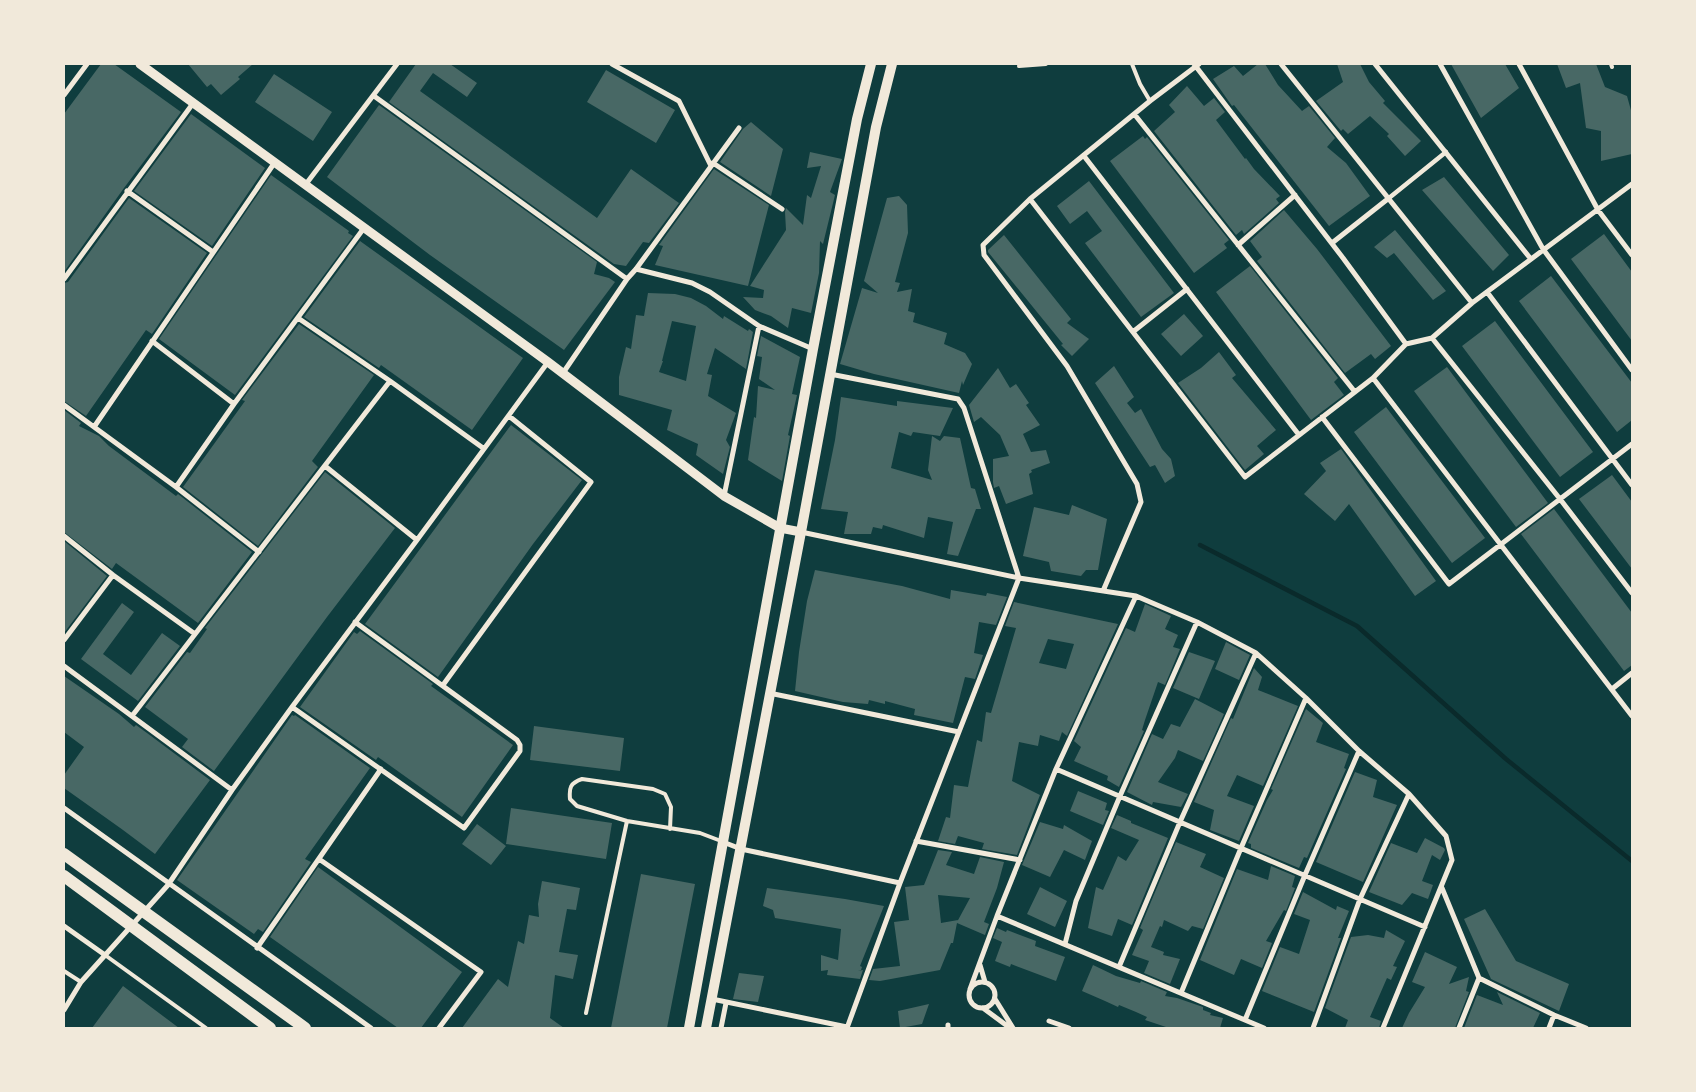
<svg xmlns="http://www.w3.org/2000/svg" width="1696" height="1092" viewBox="0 0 1696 1092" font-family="'Roboto Condensed',sans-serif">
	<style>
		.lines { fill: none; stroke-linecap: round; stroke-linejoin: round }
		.stream { stroke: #0a2a2b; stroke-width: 4.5 }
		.building { fill: #486865; fill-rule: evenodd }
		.service { stroke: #f1e9da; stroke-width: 4 }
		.pedestrian { stroke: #f1e9da; stroke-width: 4.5 }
		.minor { stroke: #f1e9da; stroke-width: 5 }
		.tertiary { stroke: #f1e9da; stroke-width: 9 }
		.secondary { stroke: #f1e9da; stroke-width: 10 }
		.primary { stroke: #f1e9da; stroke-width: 12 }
	</style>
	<rect width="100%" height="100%" fill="#0f3d3e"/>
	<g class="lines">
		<!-- stream -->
		<path class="stream" d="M1200 545 1357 626 1506 759 1632 861"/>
	</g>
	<!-- building -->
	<path class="building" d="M101 64H114L181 112 124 188 64 272V114Z
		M188 64H253L238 77 240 79 221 95 211 84 207 87Z
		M416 64H450L477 83 467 97 433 73 420 91 597 218 631 169 679 203 649 243 643 242 626 266 614 264 389 102Z
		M1258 64H1265L1278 85 1302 111 1309 106 1335 138 1327 147 1346 163 1370 196 1329 226 1234 105 1232 106 1213 79 1234 66 1243 76Z
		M1337 64H1360L1369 82 1385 101 1383 103 1421 141 1405 156 1387 136 1389 134 1370 116 1348 134 1343 129 1341 131 1316 101 1343 82Z
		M1451 64H1505L1519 88 1481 118Z
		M1557 64H1596L1605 87 1627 96 1632 114V154L1601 161V131L1586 128 1580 83 1566 88Z
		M606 70 675 110 656 143 587 102Z
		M274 74 332 112 313 141 255 102Z
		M1187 86 1204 106 1214 98 1225 112 1216 120 1245 159 1246 158 1254 169 1280 196 1276 199 1279 203 1244 234 1242 230 1236 235 1154 131 1175 112 1169 105Z
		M379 105 597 262 594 274 609 278 615 282 564 350 430 255 327 177Z
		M191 114 265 168 212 246 134 191Z
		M751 122 783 149 771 196 720 162 743 129Z
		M1143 136 1145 139 1147 137 1229 240 1224 244 1227 248 1194 273 1110 161Z
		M810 152 842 159 830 192 835 195 823 244 820 241 819 273 811 313 792 308 788 328 771 316 755 310 743 297 763 298 764 290 750 286 786 230 785 212 786 208 803 225 807 195 811 198 821 166 807 168Z
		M714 169 769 205 748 286 655 265 663 246 659 245Z
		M271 175 349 231 348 233 353 236 235 395 159 339Z
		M1444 177 1509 255 1493 271 1422 190Z
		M1089 181 1174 293 1141 317 1085 243 1102 231 1087 211 1070 224 1057 206Z
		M899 196 907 205 908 233 895 282 900 283 897 292 912 289 908 311 915 313 913 322 947 333 944 344 965 353 972 364 963 385 962 381 959 393 874 374 840 364 862 288 878 293 864 281 887 198Z
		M129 198 207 253 152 334 146 330 86 416 64 401V283L68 282Z
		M1284 210 1317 249 1391 346 1375 359 1371 354 1345 373 1257 261 1262 257 1250 241Z
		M1395 230 1446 291 1433 300 1394 253 1387 258 1374 247Z
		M1604 234 1632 272V341L1571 259Z
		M1004 235 1071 319 1067 323 1089 339 1072 356 1061 345 1063 344 988 252V250Z
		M360 241 523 358 472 430 381 365 379 368 304 317Z
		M1250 266 1338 378 1334 382 1344 395 1311 420 1216 292Z
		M1551 276 1632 383V420L1617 432 1519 301Z
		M648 293 675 294 691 298 706 306 723 319 724 316 748 331 749 329 753 332 746 369 715 348 707 374 712 375 708 396 736 413 726 440 730 447 723 474 696 455 698 444 667 430 672 410 619 395V377L626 347 631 349 636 315 644 316ZM672 321 696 326 686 381 659 372 663 361H662Z
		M1184 314 1203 336 1181 356 1161 334Z
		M1495 321 1593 452 1560 477 1462 346Z
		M299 324 374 375 312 461 318 467 258 546 183 487 245 401 242 400Z
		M761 336 800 357 792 394 797 395 788 435 790 436 782 481 748 460 754 417 756 418 758 386 775 390 759 379 762 357 757 356Z
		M1219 352 1236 375 1232 378 1276 430 1257 446 1264 454 1245 470 1178 383 1201 368Z
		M1114 366 1134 397 1127 403 1135 413 1141 409 1162 449 1171 459 1175 476 1165 483 1155 465 1150 467 1095 383Z
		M1447 367 1548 503 1516 527 1414 391Z
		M998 368 1010 388 1016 384 1029 403 1026 405 1040 425 1023 434 1031 452 1046 450 1050 463 1031 470 1032 472 1029 474 1033 494 1006 504 999 486 994 488 993 482V459L1009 456 1000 435 981 417 974 422 969 405Z
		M841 397 897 406V401L953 408 940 436 913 432 911 436 899 432 891 468 932 480 928 470 932 436 940 441 944 436 960 438 971 488 975 489 981 509H976L958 556 947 554 953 522 928 517 924 538 883 525 882 529 873 527 871 534H844L848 512 821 509 835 440Z
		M1386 407 1485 538 1452 563 1354 432Z
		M64 410 81 423 79 426 99 436 109 446 176 496 178 494 252 552 198 623 116 563 112 569 64 532Z
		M511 425 582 480 533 544 438 677 365 624Z
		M1341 449 1436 581 1415 596 1349 504 1335 521 1304 494 1326 471 1320 463Z
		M325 472 395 528 327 617 214 771 182 747 188 739 145 707 187 652 190 653 207 629 205 628Z
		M1612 475 1632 502V569L1579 499Z
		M1072 505 1107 519 1098 570H1086L1081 576 1051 571 1049 562 1023 556 1034 507 1069 515Z
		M1554 509 1632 613V665L1624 671 1521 534Z
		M64 541 107 576 64 633Z
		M815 570 902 586 950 599 951 590 986 596 987 593 1007 597 996 625 979 622 974 653 983 655 975 679 965 677 953 723 914 715 915 709 885 701V704L869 700 868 704 843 702 795 691 799 652 807 601Z
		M1014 602 1118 624 1067 736 1062 732 1059 741 1040 735 1038 746 1019 742 1012 781 1040 795 1017 855 982 849 984 843 958 836 955 844 938 841 946 817 950 818 954 785 968 787 977 740 982 742 986 712 991 713 1016 628 1005 626ZM1048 639 1074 644 1066 669 1039 663Z
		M122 603 134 612 103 654 131 675 162 633 180 646 138 701 81 659Z
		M1145 604 1171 616 1165 629 1178 635 1173 647 1180 649 1165 685 1158 682 1145 720 1142 730 1144 731 1119 787 1107 780 1108 776 1074 761 1081 747 1074 741 1126 628 1135 632Z
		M360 631 433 684 431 686 513 745 462 817 378 757 376 760 300 707 354 632 357 634Z
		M1226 642 1250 655 1239 680 1215 669Z
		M1189 652 1215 661 1199 699 1173 688Z
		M1254 668 1262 677 1258 690 1298 706 1263 786 1237 775 1227 796 1254 806 1239 841 1210 830 1214 810 1194 802 1231 718 1233 719Z
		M64 676 119 714 134 727 136 725 147 733 210 780 155 854 123 830 64 788V775L84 747 64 732Z
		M1195 699 1224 714 1203 761 1178 750 1175 758 1158 782 1188 794 1181 807 1153 802 1152 805 1127 792 1152 734 1163 739 1171 724 1180 727Z
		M1306 709 1323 723 1316 742 1349 754 1344 768 1346 769 1307 858 1304 857 1299 868 1251 848V844L1248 843 1267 800 1273 790 1271 789Z
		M292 715 294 716 295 715 370 768 305 859 311 862 263 932 258 929 254 934 177 880Z
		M534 726 624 738 620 771 530 760Z
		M1355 772 1377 780 1373 797 1397 805 1363 882 1316 862Z
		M1078 791 1107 803 1105 810 1109 811 1103 825 1070 811Z
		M511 808 612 823 606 859 506 844Z
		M1117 815 1131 821V823L1141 827 1168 838 1132 925 1118 919 1112 936 1088 928 1096 887 1103 890 1118 856 1126 861 1139 840 1111 828Z
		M1040 822 1063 829 1064 825 1092 841 1085 860 1064 850 1050 877 1022 865Z
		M477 824 506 846 491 865 462 844Z
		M1425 838 1444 848 1445 850 1440 860 1432 855 1422 881 1433 885 1428 899 1412 893 1402 905 1369 892 1391 843 1417 853Z
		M1176 842 1206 854 1200 867 1224 878 1203 929 1192 926 1188 931 1164 920 1162 927 1160 926 1151 947 1164 952 1163 955 1180 959 1170 984 1144 973 1149 961 1132 955 1143 930 1140 928Z
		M938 850 952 852 946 865 974 874 980 857 1004 862 997 888 984 922 989 924 985 935 957 923 953 943H951L940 970 880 981 869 980 873 969 900 966 894 922 909 920 905 887 924 885ZM938 895 970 898 957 922 958 920 941 923Z
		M1271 866 1295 876 1292 887 1295 888 1286 911 1284 910 1266 941 1272 943 1262 968 1241 959 1234 975 1200 960 1237 869 1268 880Z
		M318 867 462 972 421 1028H398L270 937Z
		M641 874 695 884 667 1028H611Z
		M542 881 580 888 576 910 567 909 559 952 578 955 573 979 555 975 550 1018 564 1028H462L498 979 508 987 518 941 524 944 529 915 539 917 538 904Z
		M1040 887 1067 901 1055 927 1027 914Z
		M767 888 845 899 884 906 860 966 862 967 861 970 858 971 863 970 860 979 827 975 828 970 821 971V955L838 960 841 929 775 918 773 910 763 906Z
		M1303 892 1336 910 1337 906 1349 911 1338 938H1341L1314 1012 1262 991 1280 947 1299 954 1310 920 1294 914Z
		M1485 909 1516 961 1569 984 1559 1011 1491 979 1464 919Z
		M997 928 1006 932 1007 930 1036 941 1035 946 1065 957 1056 981 1011 964 1010 967 995 961 1002 942 993 938Z
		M1386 930 1405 941 1393 966 1397 967 1391 980 1387 978 1370 1017 1381 1021 1379 1028H1345L1348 1020 1325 1008 1351 937 1368 935 1384 938Z
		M1425 952 1457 967 1449 984 1469 977 1466 991 1469 992 1455 1028H1402L1409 1013 1425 987 1412 982Z
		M1093 965 1116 976 1140 983 1141 981 1167 992 1165 996 1177 998 1203 1007V1010L1211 1013 1210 1015 1223 1018 1220 1028H1169L1145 1020 1147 1017 1136 1012 1119 1005 1118 1007 1105 1001 1082 991Z
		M739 973 764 976 758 1002 733 999Z
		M123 986 179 1028H92Z
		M1497 992 1540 1013 1533 1028H1464L1477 995 1503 1005Z
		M929 1004 922 1024 900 1028 898 1011Z"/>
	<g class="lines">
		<!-- service -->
		<path class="service" d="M1132 64 1140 84 1150 101
			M1611 64 1612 67
			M1019 66 1046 64
			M670 829 671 807 665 794 653 789 582 779C570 783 569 788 570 799L577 806 627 821 700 833 721 841
			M105 955 206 1028
			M64 971 81 982
			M586 1013 627 821"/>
		<!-- pedestrian -->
		<path class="pedestrian" d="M1389 198 1446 152"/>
		<!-- minor -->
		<path class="minor" d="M612 64 679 101 711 166
			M1194 64 1343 258 1406 344
			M1281 64 1472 303
			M1375 64 1530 258
			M1440 64 1543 249 1632 370
			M1519 64 1598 210 1632 255
			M64 95 87 64
			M374 96 627 279
			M1135 115 1355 392
			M1084 156 1299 435
			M713 163 782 209
			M306 184 397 64
			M127 191 213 252
			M1030 199 1245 477 1373 378 1406 344 1432 338 1472 303 1632 184
			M1332 243 1389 198
			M1238 245 1295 195
			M636 269 692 283 710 292 759 326 813 349
			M64 279 194 102
			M1487 292 1632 485
			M298 318 390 381 483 448
			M1134 331 1187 289
			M1432 338 1560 499 1632 593
			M152 341 234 404
			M563 373 627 279 636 269 739 128
			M830 374 958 399 964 408 1019 578 900 883 847 1028
			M1373 378 1632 716
			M64 405 176 487 259 552
			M1322 417 1449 584 1632 444
			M94 427 275 162
			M325 466 417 540
			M176 487 234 404 364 228
			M724 496 759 326
			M801 532 1019 578 1136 596 1197 622 1256 653 1306 698 1359 751 1409 794 1446 836 1452 860 1383 1028
			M64 536 113 575 195 634
			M1103 591 1141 502 1137 484 1067 366 984 255 983 245 1030 199 1150 101 1199 64
			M64 640 113 575
			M64 666 232 790
			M443 685 591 482 509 416
			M1612 689 1632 673
			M769 693 959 732
			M292 707 464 828 520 751V745L517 740 355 622
			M132 716 390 381
			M1056 769 1425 927
			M64 808 371 1028
			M916 841 1020 860
			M723 842 741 849 900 883
			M319 859 481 972 439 1028
			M1442 888 1479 978 1554 1015 1586 1028
			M997 916 1264 1028
			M64 926 105 955
			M1065 944 1076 901 1120 796 1197 622
			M257 948 381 769
			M980 965 985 982
			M1119 967 1180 822 1256 653
			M969 995a13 13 0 1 1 26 0a13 13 0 1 1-26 0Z
			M970 989 997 916 1056 769 1136 596
			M1181 993 1241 848 1306 698
			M712 999 847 1027
			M995 999 1013 1028
			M983 1008 1010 1028
			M64 1010 81 982 168 885 232 790 292 707 417 540 548 362
			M1245 1020 1305 875 1359 751
			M1049 1021 1069 1028
			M721 1028 726 1003
			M948 1028V1025
			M1313 1028 1360 899 1409 794
			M1459 1028 1479 978
			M1549 1028 1554 1015"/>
		<!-- tertiary -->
		<path class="tertiary" d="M140 64 548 362 724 496 780 528 801 532"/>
		<!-- secondary -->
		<path class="secondary" d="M689 1028 813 349 857 119 871 64
			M706 1028 801 532 876 127 892 64"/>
		<!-- primary -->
		<path class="primary" d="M64 854 305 1028
			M64 876 270 1028"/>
	</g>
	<!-- border -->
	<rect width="1696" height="1092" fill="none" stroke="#f1e9da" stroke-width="130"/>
</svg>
